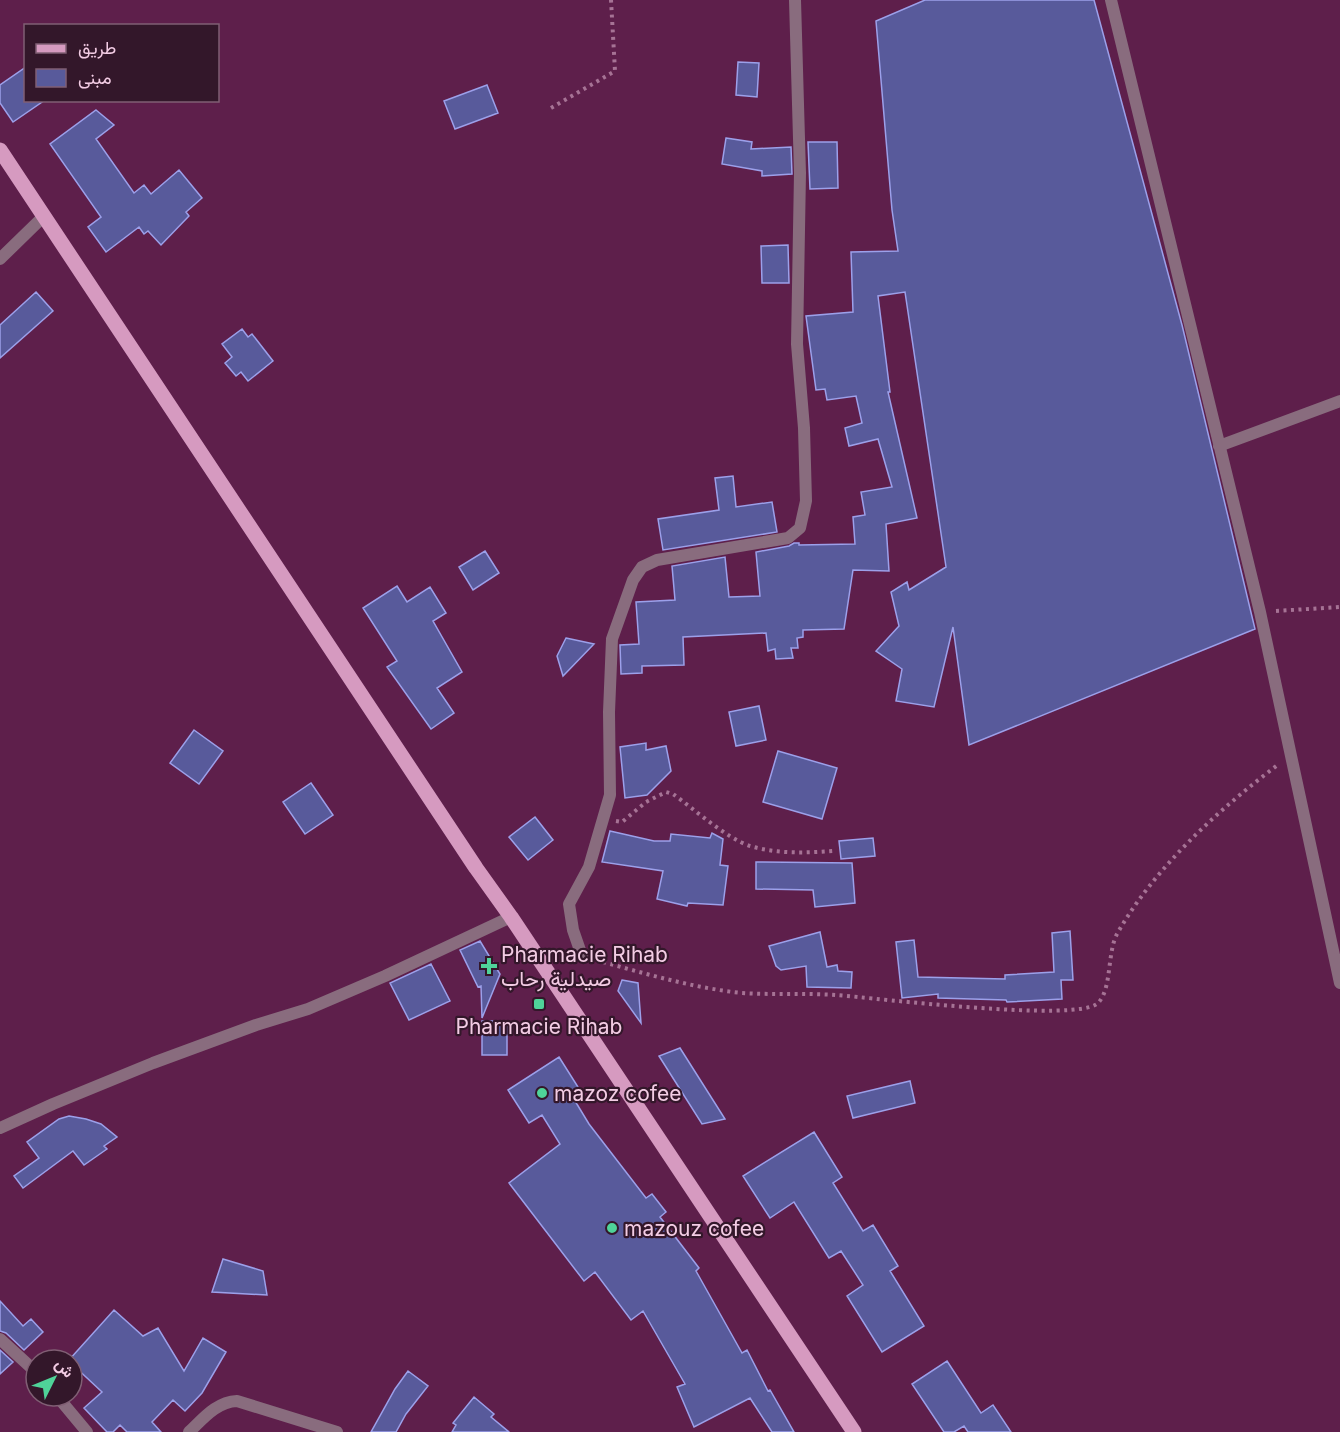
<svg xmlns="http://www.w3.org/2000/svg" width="1340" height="1432" viewBox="0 0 1340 1432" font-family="Inter,Vazirmatn,sans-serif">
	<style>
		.building { fill: #585a9b; stroke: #9ca0ea; stroke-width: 1.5 }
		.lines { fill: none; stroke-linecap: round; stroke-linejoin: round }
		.path { stroke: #a67395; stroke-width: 4; stroke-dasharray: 3 4.5; stroke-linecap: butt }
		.street { stroke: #896c7e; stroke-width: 12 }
		.primary { stroke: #d69ac0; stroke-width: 15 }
		.poi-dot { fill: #4fd399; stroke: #33172a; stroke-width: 2 }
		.labels { text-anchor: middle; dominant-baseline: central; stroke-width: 4.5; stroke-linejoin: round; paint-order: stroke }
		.poi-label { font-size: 21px; fill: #f3cce4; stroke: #33172a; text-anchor: start }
	</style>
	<rect width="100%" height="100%" fill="#5e1f4b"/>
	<!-- building -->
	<path class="building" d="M925 0H1094L1182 325 1255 629 969 745 953 627 934 707 896 701 902 669 876 651 899 626 891 592 907 582 909 590 946 567 905 292 878 296 890 392H888L917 518 886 524 889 571 853 570 844 629 803 630V637L797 638 798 648H791L793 658 776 659 775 649 768 651 766 633 683 637 684 665 642 666V673L621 674 620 645 639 644 636 602 675 600 672 566 725 557 729 597 760 596 756 552 789 546 794 543H799V545L855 544 853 517 865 515 861 492 892 487 878 439 849 446 845 428 862 423 856 396 827 400 825 389 816 390 806 316 853 312 851 252 898 251 892 210 876 21Z
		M738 62 759 63 757 97 736 95Z
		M26 67V100H45L13 122 0 103V85Z
		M487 85 498 113 455 129 444 101Z
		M96 110 114 125 96 139 134 193 144 185 151 194 179 170 202 198 186 212 189 216 161 245 148 231 144 234 139 227 106 252 88 227 101 217 50 144Z
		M726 138 752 142 751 149 791 147 792 174 762 176V171L722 164Z
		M808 142H837L838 188 810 189Z
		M788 245 789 283H762L761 246Z
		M36 292 53 311 0 358V325Z
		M242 329 248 337 252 334 273 361 248 381 241 372 236 376 225 363 232 357 222 344Z
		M733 476 736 507 772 502 777 532 663 550 658 519 719 510 715 478Z
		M485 551 499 573 473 590 459 567Z
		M397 586 407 602 430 587 446 613 433 621 462 672 437 688 454 713 431 729 387 667 397 661 363 608Z
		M566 638 594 644 563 676 557 656Z
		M759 706 766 740 736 746 729 712Z
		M194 730 223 751 199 784 170 763Z
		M646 743V750L666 746 671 771 647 795 625 798 620 747Z
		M778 751 837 768 822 819 763 802Z
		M311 783 333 815 305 834 283 802Z
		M535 817 553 840 528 860 509 837Z
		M610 831 654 841H670L671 834 710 838 712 833 723 839 720 865 728 866 723 905 688 903 687 906 657 899 663 871 602 862Z
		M873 838 875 856 841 859 839 841Z
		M756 862 852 863 855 903 815 907 813 890 756 889Z
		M1070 931 1073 980H1061L1062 999 1007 1002 1006 1000 938 998V994L902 998 896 942 914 940 918 977 1005 979V975L1054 972 1052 933Z
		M820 932 827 967 837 965 838 971 852 972 851 988 807 987 806 966 781 970 776 966 769 946Z
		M480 941 500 974 482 1018 481 986 478 987 460 950Z
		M431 964 450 1001 409 1020 390 983Z
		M622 980 638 983 641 1023 618 991Z
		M482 1021H507V1055H482Z
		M680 1048 725 1119 702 1124 659 1056Z
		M559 1057 578 1087 572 1096 589 1124 646 1198 652 1194 666 1212 660 1217 699 1268 696 1271 742 1353 747 1350 768 1391 770 1390 794 1432H772L750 1398 694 1427 677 1387 685 1384 643 1311 631 1320 595 1272 584 1281 509 1183 560 1144 542 1115 529 1123 508 1090Z
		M910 1081 915 1103 853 1118 847 1096Z
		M69 1116 86 1119 101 1124 117 1137 104 1146 107 1149 84 1165 73 1151 23 1188 14 1176 39 1158 27 1142 59 1119Z
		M814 1132 842 1177 833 1183 863 1231 873 1225 898 1266 890 1271 924 1326 882 1352 847 1296 863 1285 841 1251 829 1258 794 1202 770 1218 743 1176Z
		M223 1259 263 1271 267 1295 212 1292Z
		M0 1301 23 1326 31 1319 43 1332 24 1350 6 1333 0 1331Z
		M114 1310 143 1336 158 1328 184 1371 203 1338 226 1352 202 1393 185 1411 173 1400 152 1422 161 1432H127L120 1425 113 1432H107L84 1408 102 1392 72 1364V1360H69Z
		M0 1350 13 1362 0 1374Z
		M947 1361 981 1413 993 1405 1011 1432H968L964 1426 954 1432H944L912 1384Z
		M408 1371 428 1386 406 1414 396 1432H371L395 1389Z
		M474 1397 494 1414 491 1417 509 1432H452L456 1425 453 1423Z"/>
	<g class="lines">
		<!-- path -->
		<path class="path" d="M551 108 615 71 611 0
			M1276 611 1340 607
			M616 821 622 822 646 802 666 792 673 794C694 809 726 838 750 846 777 854 805 853 833 851
			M596 960C643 973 693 988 742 993 774 995 806 993 837 995 875 998 1079 1023 1098 1003 1112 989 1107 953 1117 934 1154 868 1219 809 1279 764"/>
		<!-- street -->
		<path class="street" d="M1111 0 1260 612 1340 983
			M0 259 44 216
			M1219 446 1340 401
			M582 956 573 930 569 904 589 867 610 795 609 712 612 639 633 580 642 567 657 560 788 538 800 528 806 501 804 428 797 344 800 173 795 0
			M0 1128 53 1104 153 1063 256 1025 308 1009 385 976 511 917
			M0 1339 36 1372
			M57 1396 87 1432
			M189 1432C203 1419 216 1402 237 1401L337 1432"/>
		<!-- primary -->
		<path class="primary" d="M0 150 476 868 511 917 854 1432"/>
	</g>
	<!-- markers -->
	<g class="poi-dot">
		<path d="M486 957h6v6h6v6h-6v6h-6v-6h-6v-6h6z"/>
		<rect x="533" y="998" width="12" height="12" rx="3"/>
		<circle cx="542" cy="1093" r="6"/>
		<circle cx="612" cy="1228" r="6"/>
	</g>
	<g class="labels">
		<!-- poi labels -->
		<g class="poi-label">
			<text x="501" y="954">Pharmacie Rihab<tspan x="501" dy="24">صيدلية رحاب</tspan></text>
			<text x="539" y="1026" text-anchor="middle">Pharmacie Rihab</text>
			<text x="554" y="1093">mazoz cofee</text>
			<text x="624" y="1228">mazouz cofee</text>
		</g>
	</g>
	<!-- legend -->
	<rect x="24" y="24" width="195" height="78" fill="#33172a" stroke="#805f74" stroke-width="1.5"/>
	<rect x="36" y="44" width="30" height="9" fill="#d69ac0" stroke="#805f74" stroke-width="1.5"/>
	<text x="78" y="54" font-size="18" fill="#f3cce4">طريق</text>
	<rect x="36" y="69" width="30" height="18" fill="#585a9b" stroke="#805f74" stroke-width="1.5"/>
	<text x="78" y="84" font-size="18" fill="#f3cce4">مبنى</text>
	<!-- north arrow -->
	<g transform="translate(54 1378) rotate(47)"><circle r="28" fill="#33172a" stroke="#805f74" stroke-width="1.5"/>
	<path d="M0-4.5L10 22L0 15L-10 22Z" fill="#4fd399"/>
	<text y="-9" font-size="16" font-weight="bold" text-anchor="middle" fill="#f3cce4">ش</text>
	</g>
</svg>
